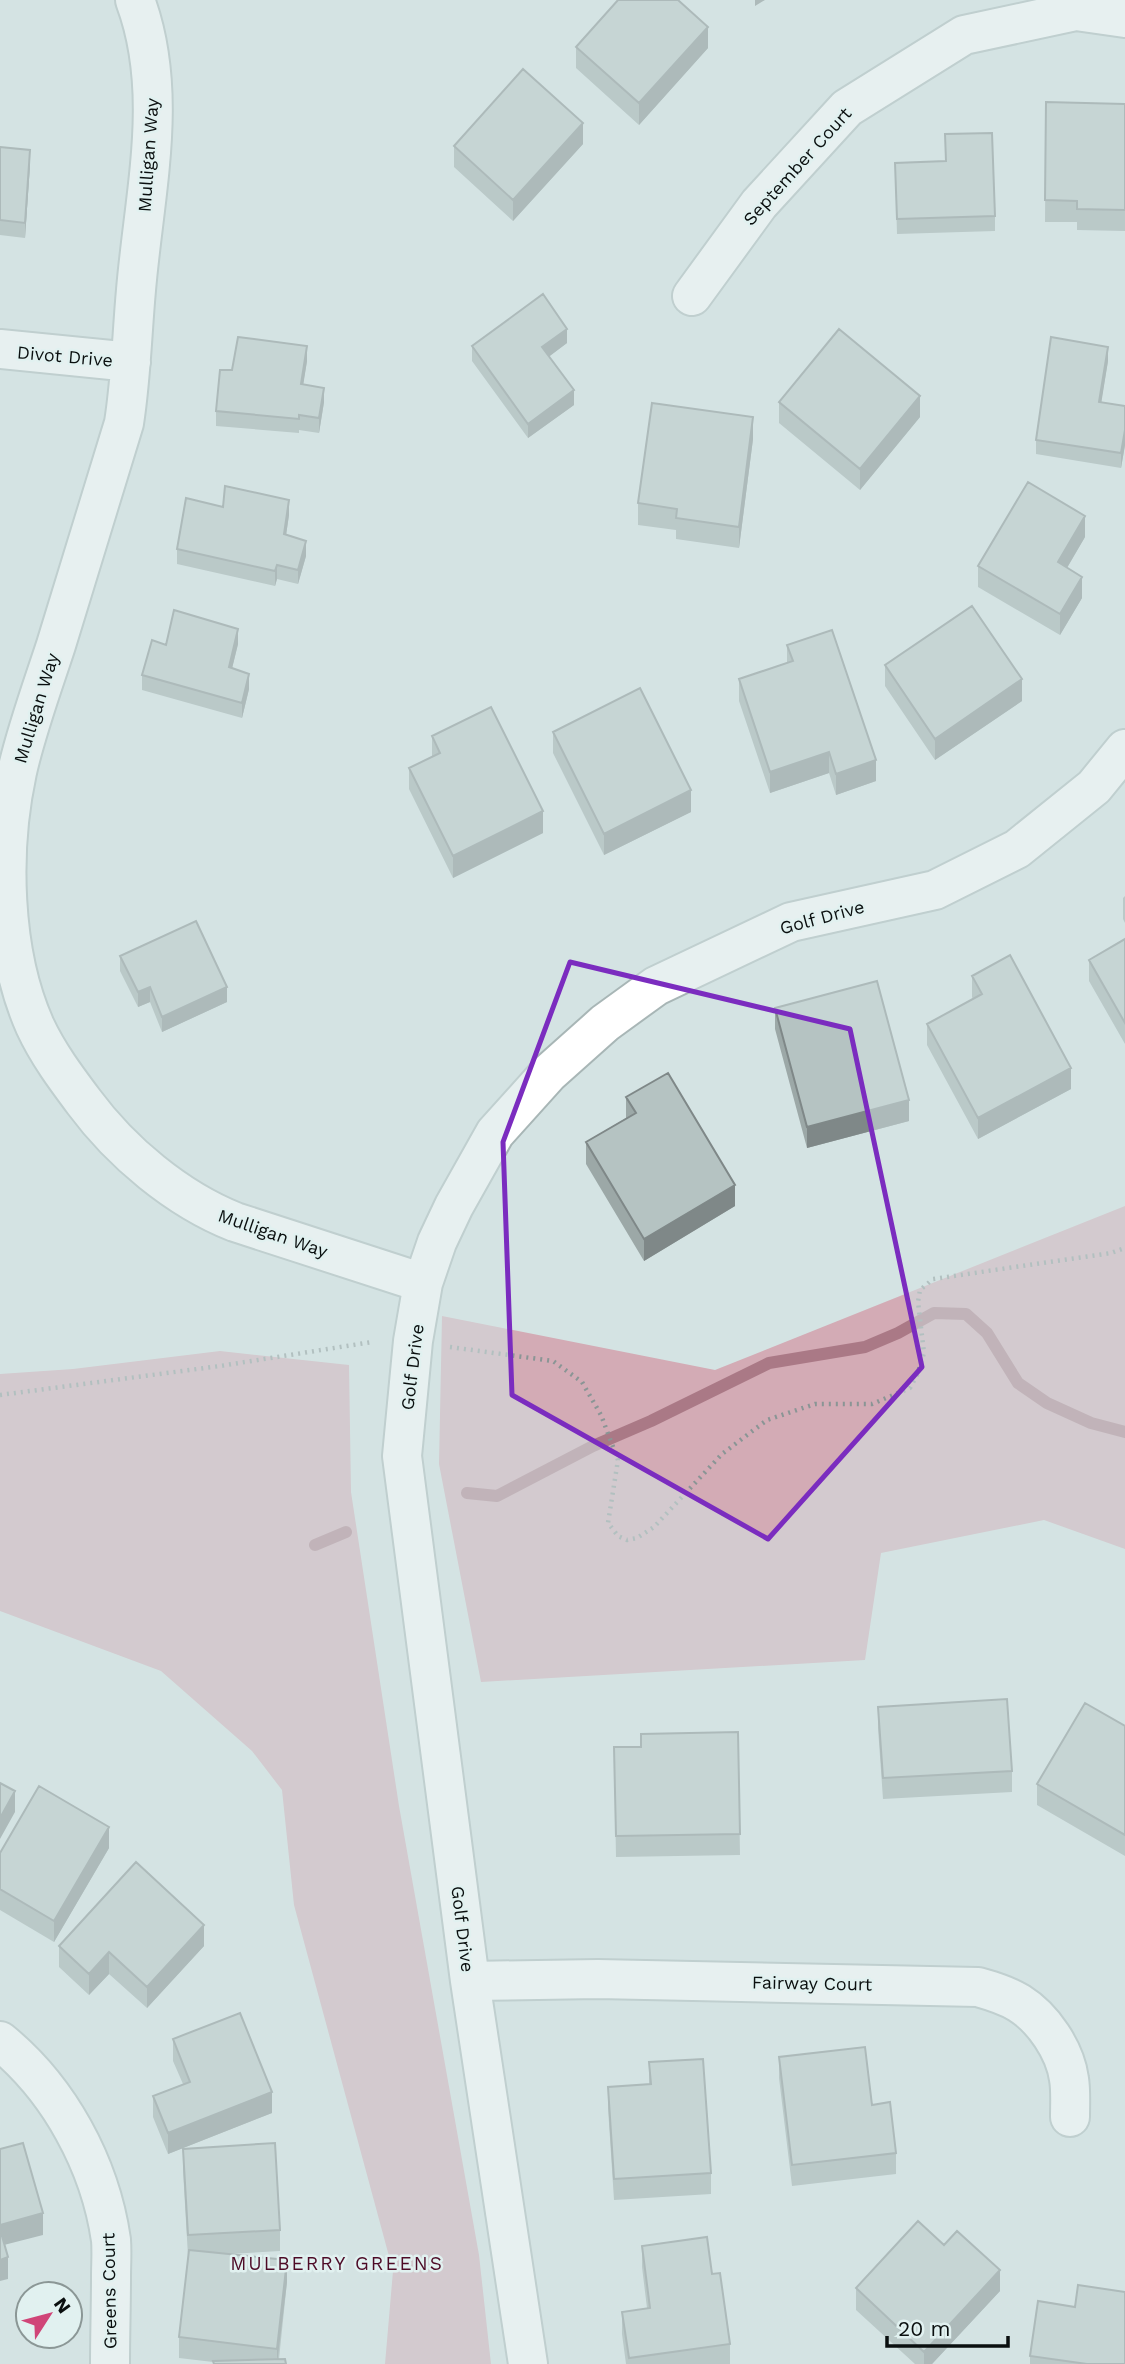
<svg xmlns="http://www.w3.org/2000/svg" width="1125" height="2364" viewBox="0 0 1125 2364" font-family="'Work Sans',sans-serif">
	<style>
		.green { fill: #d3abb5 }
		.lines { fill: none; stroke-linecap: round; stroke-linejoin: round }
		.stream { stroke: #aa7986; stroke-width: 12 }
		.minor-casing { stroke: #a8b6b6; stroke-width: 42 }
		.path { stroke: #8a9595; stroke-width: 4.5; stroke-dasharray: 2 5; stroke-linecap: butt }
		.minor { stroke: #fff; stroke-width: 38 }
		.wall { fill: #9ca8a7 }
		.shaded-wall { fill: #7f8888 }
		.building { fill: #b5c3c2; stroke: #7f8888; stroke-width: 2 }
		.marked { fill: none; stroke: #7b2cbf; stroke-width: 5; stroke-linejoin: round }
		.labels { text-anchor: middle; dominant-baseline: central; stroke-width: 5; stroke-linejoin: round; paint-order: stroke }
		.street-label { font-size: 18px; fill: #0a0f0f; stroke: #e1f1f0 }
		.neighbourhood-label { font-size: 19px; letter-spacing: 2px; fill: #4d0a26; stroke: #e1f1f0 }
	</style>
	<rect width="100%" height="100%" fill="#d4e3e3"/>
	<!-- green -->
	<path class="green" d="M1125 1206V1549L1044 1520 881 1553 865 1660 481 1682 439 1464 442 1316 715 1370Z
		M220 1351 349 1365 351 1492 399 1806 479 2255 491 2364H385L393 2271 294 1905 282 1790 252 1751 161 1671 0 1611V1374L73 1369Z"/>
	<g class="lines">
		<!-- stream -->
		<path class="stream" d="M467 1493 497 1496 593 1446 651 1421 769 1363 865 1347 898 1333 934 1313 966 1314 987 1333 1018 1383 1047 1403 1091 1423 1125 1432
			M315 1545 346 1532"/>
		<defs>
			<path id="minor" d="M135 0C170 93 144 194 136 290 132 334 131 379 124 423 101 497 78 571 56 645 43 685 26 731 17 772 0 850 2 952 35 1026 48 1054 66 1078 84 1102 121 1152 177 1199 235 1222L423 1283
				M692 296 759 204 847 108 964 35 1076 11 1125 18
				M0 349 131 362
				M470 1981 598 1979 978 1987C992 1991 1006 1995 1019 2003 1043 2018 1065 2050 1069 2079 1071 2091 1070 2105 1070 2117
				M0 2041C59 2089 100 2164 111 2240 112 2252 111 2265 111 2277 111 2306 110 2335 110 2364
				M528 2364 470 1981 402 1456 413 1341 423 1283 437 1242 454 1206 495 1133 549 1073 605 1023 656 986 791 922 935 890 1017 849 1094 787 1125 749"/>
		</defs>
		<!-- minor casing -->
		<use href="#minor" class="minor-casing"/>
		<!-- path -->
		<path class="path" d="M450 1347 553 1361 582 1382 601 1415 618 1460 608 1523 618 1536 627 1540 637 1538 654 1527 722 1454 767 1420 815 1404H872L910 1388 917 1375 924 1353 918 1302 920 1290 933 1279 1111 1253 1125 1248
			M0 1395 220 1366 372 1342"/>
		<!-- minor -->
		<use href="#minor" class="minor"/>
	</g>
	<!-- wall -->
	<path class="wall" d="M576 47 708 48 639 125 576 68Z
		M1046 102 1125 104V231L1077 230V222H1045Z
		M583 144 513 221 454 167V146Z
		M0 147 30 165 25 238 0 235Z
		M895 163 995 216V231L897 234Z
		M567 343 549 356 574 405 528 438 472 361V346Z
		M307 361 303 384 324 402 319 433 299 430V433L216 426V411L232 370Z
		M1108 361 1101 402 1125 406V445L1121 468 1036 454V440Z
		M779 402 920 417 860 490 779 423Z
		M753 439 739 548 676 539V530L638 525V503Z
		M223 507 289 515 286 535 306 556 298 584 277 579 275 586 177 564V549Z
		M1085 537 1067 568 1082 598 1060 635 978 587V566Z
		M238 644 232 668 249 689 242 718 142 690V675L166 645Z
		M787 645 876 781 836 795 829 773 770 793 739 701V679L787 663Z
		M885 665 1022 701 935 760 885 686Z
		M553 732 691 812 604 855 553 753Z
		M432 736 543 833 453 878 409 789V768L432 757Z
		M1125 896V923L1123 919V898Z
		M1125 939V1044L1089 981V960Z
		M120 956 227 1002 162 1032 150 1002 138 1007 120 971Z
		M972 976 1071 1089 978 1139 927 1045V1024L973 999 972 997Z
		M775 1008 909 1121 807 1148 775 1029Z
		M626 1097 735 1206 644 1261 586 1164V1142L626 1118Z
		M878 1707 1012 1771V1792L883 1799 878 1728Z
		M1125 1726V1856L1037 1805V1784Z
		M738 1732 740 1855 616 1857 614 1747H641Z
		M109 1848 54 1942 0 1910V1853Z
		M59 1946H204L147 2008 109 1974 89 1995 59 1967Z
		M173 2039 272 2113 168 2154 153 2117V2096L183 2084 173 2061Z
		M779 2057 872 2105 896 2153V2174L792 2186 779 2078Z
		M649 2062 711 2173V2194L614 2200 608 2108V2087L649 2084Z
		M183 2149 280 2230V2251L229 2254 287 2282 279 2359 213 2362 179 2358V2337L188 2256 183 2170Z
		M944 2245 1000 2291 932 2364H915L856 2310V2288Z
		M642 2246 712 2274 730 2344V2364H626L622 2334V2312L647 2308 642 2267Z
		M1075 2307 1125 2364H1030V2356Z"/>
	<!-- shaded-wall -->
	<path class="shaded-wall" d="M755 0H765L755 6Z
		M708 27V48L639 125V103Z
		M583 123V144L513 221V200Z
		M30 150V165L25 238V223Z
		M567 329V343L542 362V347Z
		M307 346V361L301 399V384Z
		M1108 347V361L1099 417V402Z
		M324 388V402L319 433V418Z
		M574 390V405L528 438V424Z
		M920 396V417L860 490V469Z
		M753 417V439L739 548V527Z
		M1125 430V445L1121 468V453Z
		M289 500V515L284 549V534Z
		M1085 516V537L1058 583V562Z
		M306 541V556L298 584V570Z
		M277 565V579L275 586V571Z
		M1082 577V598L1060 635V614Z
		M238 629V644L229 681V667Z
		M249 674V689L242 718V703Z
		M1022 679V701L935 760V739Z
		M829 752V773L770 793V772Z
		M876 760V781L836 795V774Z
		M691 790V812L604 855V834Z
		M543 811V833L453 878V856Z
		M150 987V1002L138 1007V992Z
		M227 987V1002L162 1032V1017Z
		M1071 1068V1089L978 1139V1118Z
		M909 1100V1121L807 1148V1127Z
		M735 1185V1206L644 1261V1239Z
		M15 1791V1812L0 1839V1818Z
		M109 1827V1848L54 1942V1921Z
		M204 1925V1946L147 2008V1987Z
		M109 1952V1974L89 1995V1974Z
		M272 2092V2113L168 2154V2133Z
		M43 2213V2235L0 2246V2225Z
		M8 2257V2279L0 2281V2260Z
		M287 2260V2282L277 2364V2349Z
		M1000 2270V2291L932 2364H924V2352Z"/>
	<!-- building -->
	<path class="building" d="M618 0H678L708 27 639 103 576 47Z
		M523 69 583 123 513 200 454 146Z
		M1046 102 1125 104V210L1077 209V201L1045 200Z
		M992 133 995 216 897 219 895 163 946 161 945 134Z
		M0 147 30 150 25 223 0 220Z
		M543 294 567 329 542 347 574 390 528 424 472 346Z
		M839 329 920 396 860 469 779 402Z
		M238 337 307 346 301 384 324 388 319 418 299 415V419L216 411 220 370H232Z
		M1051 337 1108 347 1099 402 1125 406V430L1121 453 1036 440Z
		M652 403 753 417 739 527 676 518 677 509 638 503Z
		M1028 482 1085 516 1058 562 1082 577 1060 614 978 566Z
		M225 486 289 500 284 534 306 541 298 570 277 565 275 571 177 549 186 498 223 507Z
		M972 606 1022 679 935 739 885 665Z
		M174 610 238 629 229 667 249 674 242 703 142 675 152 640 166 645Z
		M832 630 876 760 836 774 829 752 770 772 739 679 793 661 787 645Z
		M640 688 691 790 604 834 553 732Z
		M491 707 543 811 453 856 409 768 440 753 432 736Z
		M196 921 227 987 162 1017 150 987 138 992 120 956Z
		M1125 939V1023L1089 960Z
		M1010 955 1071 1068 978 1118 927 1024 982 994 972 976Z
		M877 981 909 1100 807 1127 775 1008Z
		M668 1073 735 1185 644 1239 586 1142 636 1113 626 1097Z
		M1007 1699 1012 1771 883 1778 878 1707Z
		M1085 1703 1125 1726V1835L1037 1784Z
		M738 1732 740 1834 616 1836 614 1747H641V1734Z
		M0 1783 15 1791 0 1818Z
		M39 1786 109 1827 54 1921 0 1889V1853Z
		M136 1862 204 1925 147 1987 109 1952 89 1974 59 1946Z
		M240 2013 272 2092 168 2133 153 2096 190 2082 173 2039Z
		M865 2047 872 2105 890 2102 896 2153 792 2165 779 2057Z
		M703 2059 711 2173 614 2179 608 2087 651 2084 649 2062Z
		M23 2143 43 2213 0 2225V2149Z
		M275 2143 280 2230 188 2235 183 2149Z
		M918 2221 944 2245 957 2231 1000 2270 924 2352 856 2288Z
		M0 2229 8 2257 0 2260Z
		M707 2237 712 2274 720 2273 730 2344 629 2358 622 2312 650 2308 642 2246Z
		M189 2250 287 2260 277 2349 179 2337Z
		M1078 2285 1125 2292V2364H1087L1030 2356 1038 2301 1075 2307Z
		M285 2359 286 2364H214L213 2361Z"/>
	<!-- marked area -->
	<path d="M0 0H1125V2364H0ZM570 962 850 1029 922 1367 768 1539 512 1395 503 1142Z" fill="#d4e3e3" fill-opacity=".55" fill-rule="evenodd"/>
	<path class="marked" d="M570 962 850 1029 922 1367 768 1539 512 1395 503 1142Z"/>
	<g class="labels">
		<!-- street labels -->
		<g class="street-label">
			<text transform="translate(148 155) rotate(-86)">Mulligan Way</text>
			<text transform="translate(797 166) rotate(-48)">September Court</text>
			<text transform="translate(65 356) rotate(5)">Divot Drive</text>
			<text transform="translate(36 708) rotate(-73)">Mulligan Way</text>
			<text transform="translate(822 917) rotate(-15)">Golf Drive</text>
			<text transform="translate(273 1233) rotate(19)">Mulligan Way</text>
			<text transform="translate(412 1367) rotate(-83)">Golf Drive</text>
			<text transform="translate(463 1929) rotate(83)">Golf Drive</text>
			<text transform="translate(812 1983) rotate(1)">Fairway Court</text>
			<text transform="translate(109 2291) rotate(-91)">Greens Court</text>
		</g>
		<!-- neighbourhood labels -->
		<g class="neighbourhood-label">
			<text x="337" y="2263">MULBERRY GREENS</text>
		</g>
	</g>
	<!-- north arrow -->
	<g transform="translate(49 2315) rotate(54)"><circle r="33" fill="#e1f1f0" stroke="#8b9796" stroke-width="2"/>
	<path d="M0-5L12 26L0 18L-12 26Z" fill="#d04578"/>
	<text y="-10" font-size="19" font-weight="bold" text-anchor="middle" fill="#0a0f0f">N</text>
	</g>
	<!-- scale -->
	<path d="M887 2336v10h121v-10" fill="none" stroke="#0a0f0f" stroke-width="3.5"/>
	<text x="898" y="2336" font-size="21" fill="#0a0f0f" stroke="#e1f1f0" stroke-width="5" paint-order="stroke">20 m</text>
</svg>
